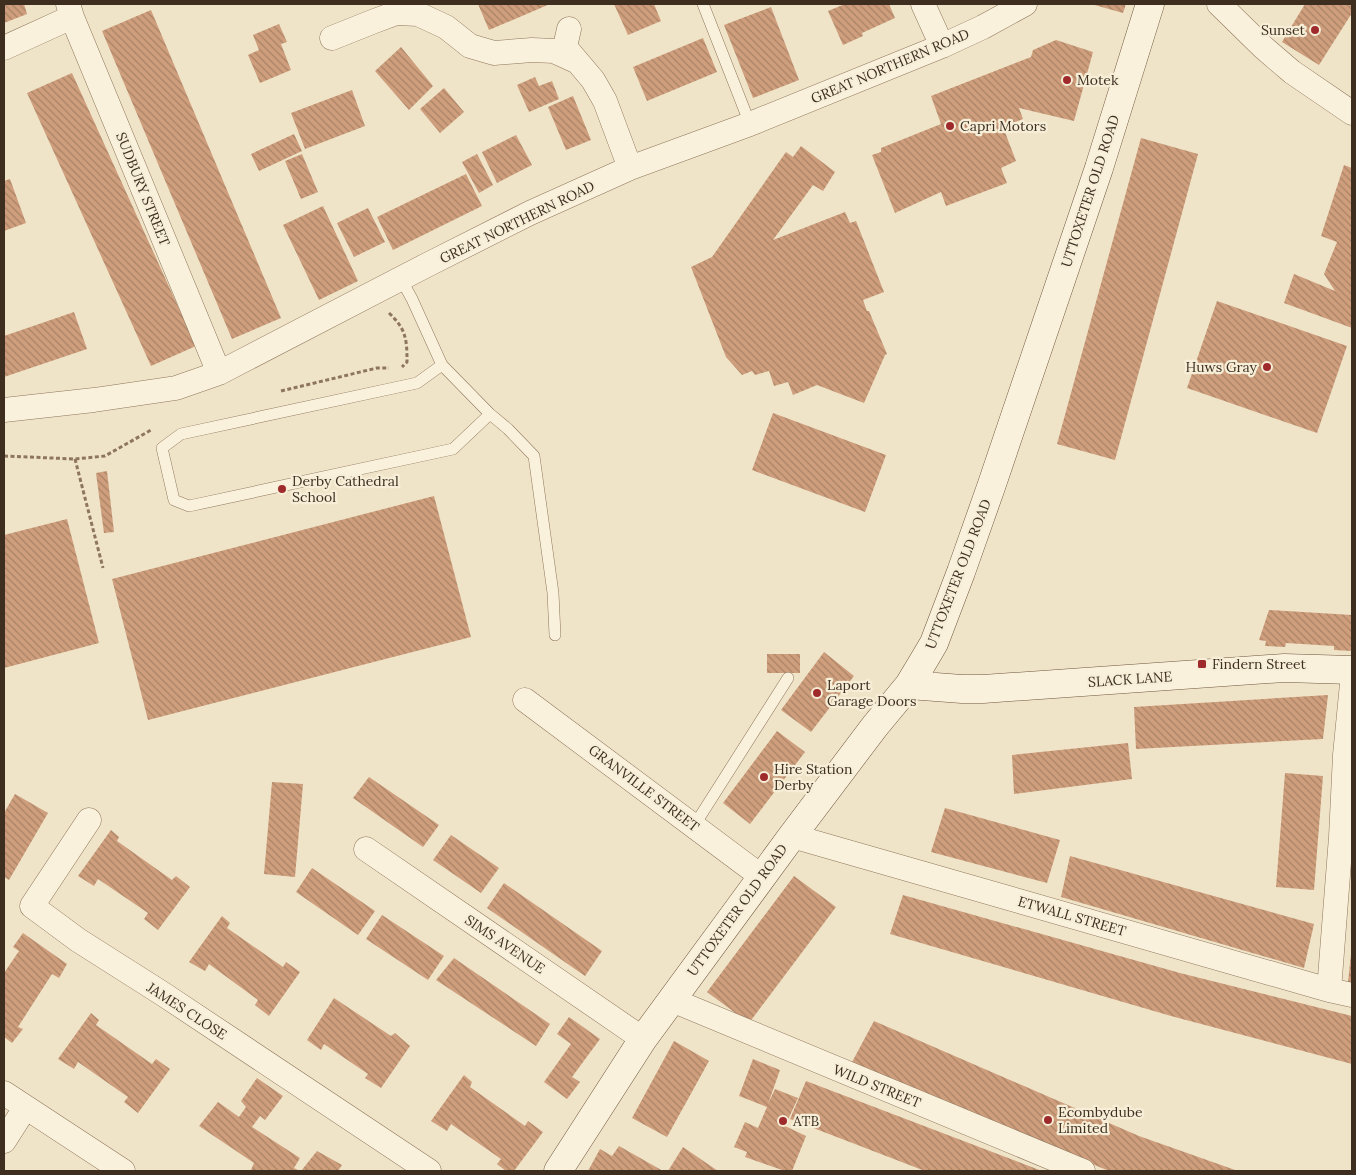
<svg xmlns="http://www.w3.org/2000/svg" width="1356" height="1175" viewBox="0 0 1356 1175" font-family="Lora,serif">
	<style>
		.building { fill: url(#building-back-hatch) }
		.lines { fill: none; stroke-linecap: round; stroke-linejoin: round }
		.lane-casing { stroke: #8d765c; stroke-width: 12 }
		.street-casing { stroke: #8d765c; stroke-width: 25 }
		.secondary-casing { stroke: #6f573f; stroke-width: 29 }
		.path { stroke: #8d765c; stroke-width: 3; stroke-dasharray: 4 2.5; stroke-linecap: butt }
		.lane { stroke: #faf1dc; stroke-width: 11 }
		.street { stroke: #faf1dc; stroke-width: 24 }
		.secondary { stroke: #faf1dc; stroke-width: 28 }
		.poi-dot { fill: #9e2a2b; stroke: #f7eed8; stroke-width: 2 }
		.labels { text-anchor: middle; dominant-baseline: central; stroke-width: 4.5; stroke-linejoin: round; paint-order: stroke }
		.poi-label { font-size: 14px; fill: #3d2e20; stroke: #f7eed8; text-anchor: start }
		.street-label { font-size: 14px; fill: #3d2e20; stroke: #f7eed8 }
	</style>
	<defs>
		<pattern id="building-back-hatch" width="6" height="6" patternUnits="userSpaceOnUse" patternTransform="scale(1.25)"><rect width="6" height="6" fill="#cf9f7d"/><path d="M-1 5l2 2M0 0l6 6M5-1l2 2" fill="none" stroke="#a98266"/></pattern>
	</defs>
	<rect width="100%" height="100%" fill="#f0e4c8"/>
	<!-- building -->
	<path class="building" d="M4 4H24L27 14 4 23Z
		M478 4H550L489 30Z
		M614 4H654L661 21 628 35Z
		M845 4H889L895 18 862 33 863 36 843 45 828 11Z
		M1091 4H1126L1123 13Z
		M1305 4H1352V13L1319 65 1282 42Z
		M771 7 799 80 753 98 724 25Z
		M151 10 281 318 232 339 102 31Z
		M279 24 287 42 281 44 291 70 260 83 248 55 259 50 253 35Z
		M703 38 717 72 647 101 633 67Z
		M1056 40 1093 52 1074 121 1019 108 1023 119 1003 127 1016 161 1001 168 1007 183 946 206 941 192 895 213 872 155 881 152V148L941 124 931 96 1031 57 1033 50Z
		M401 47 433 86 409 110 375 71Z
		M72 73 196 346 151 366 27 93Z
		M535 77 539 86 552 81 559 99 529 112 517 85Z
		M444 88 464 112 440 133 420 109Z
		M352 90 365 126 305 149 291 113Z
		M573 96 591 140 566 150 548 107Z
		M294 134 302 151 259 171 251 154Z
		M516 135 532 165 497 183 482 152Z
		M1141 138 1198 154 1115 460 1057 444Z
		M801 146 835 172 823 191 813 185 773 240 845 212 850 223 856 221 884 292 863 300 867 311H869L887 354 885 355 864 403 817 385 793 395 788 382 774 386 769 371 755 375 752 371 742 375 726 357 691 267 712 257 786 152 793 157Z
		M302 154 318 192 301 199 285 161Z
		M477 154 493 185 479 193 462 162Z
		M1344 165 1352 168V328L1284 303 1294 274 1335 291 1324 274 1337 242 1321 236Z
		M466 174 482 206 393 250 377 217Z
		M10 179 26 223 4 231V181Z
		M323 206 358 281 319 300 283 225Z
		M368 208 385 242 354 257 337 223Z
		M1217 301 1347 346 1317 433 1187 388Z
		M74 312 87 349 4 377V336Z
		M773 413 886 455 865 512 752 470Z
		M107 471 114 532 104 533 96 473Z
		M434 496 471 637 148 720 112 579Z
		M67 519 99 643 4 668V535Z
		M1269 610 1352 615V651L1334 650V646L1286 643 1285 647 1265 646 1266 641 1259 640Z
		M824 652 854 676 811 732 781 710Z
		M767 654H800V673H767Z
		M1328 695 1323 739 1136 749 1134 707Z
		M777 731 805 752 750 824 723 803Z
		M1128 743 1132 779 1014 794 1012 755Z
		M1285 773 1323 776 1314 890 1276 887Z
		M369 777 439 825 423 847 353 798Z
		M272 782 303 784 295 877 264 874Z
		M15 794 48 813 9 880 4 877V813Z
		M945 808 1060 840 1047 883 931 852Z
		M111 830 119 837 117 841 172 880 176 876 190 887 158 930 144 919 148 913 98 879 94 886 78 876Z
		M451 835 499 868 481 893 433 860Z
		M1070 856 1314 924 1304 968 1061 897Z
		M312 868 375 911 358 935 296 892Z
		M794 876 836 907 749 1023 707 992Z
		M504 883 602 951 585 976 487 908Z
		M903 895 1180 973 1352 1016V1064L1171 1016 890 934Z
		M382 915 444 956 428 980 366 939Z
		M222 916 230 923 227 928 283 967 286 962 300 972 269 1016 255 1005 258 1000 209 964 205 971 189 962Z
		M23 933 67 964 59 978 52 974 18 1027 23 1029 12 1043 4 1037V973L19 951 13 947Z
		M1351 954H1352V983L1348 982Z
		M454 958 550 1024 536 1046 436 980Z
		M334 998 391 1036 395 1033 410 1046 381 1088 365 1078 368 1074 324 1044 321 1050 307 1040Z
		M91 1013 99 1020 96 1025 152 1064 156 1059 170 1069 138 1113 124 1102 128 1097 78 1062 74 1069 58 1059Z
		M569 1017 600 1039 572 1077 580 1082 567 1099 544 1082 571 1044 557 1034Z
		M874 1021 1139 1136 1238 1171H1109L851 1064Z
		M674 1041 709 1061 667 1137 632 1118Z
		M753 1059 780 1070 768 1104 775 1089 798 1098 785 1126 806 1136 792 1171H785L745 1157 747 1152 734 1147 745 1122 758 1128 767 1107 739 1096Z
		M464 1075 472 1082 470 1087 525 1126 528 1121 543 1132 514 1171H506L497 1164 501 1159 451 1124 447 1131 431 1121Z
		M257 1078 283 1096 265 1120 260 1116 252 1127 300 1158 294 1168 300 1171H252L251 1170 254 1163 199 1126 218 1102 239 1117 246 1107 241 1101Z
		M806 1081 1042 1171H925L790 1119Z
		M619 1146 663 1171H588L600 1149 612 1156Z
		M683 1147 718 1171H668Z
		M317 1151 342 1165 338 1171H301Z"/>
	<g class="lines">
		<defs>
			<path id="lane" d="M703 4 750 124
				M401 279 412 299 442 365 490 414 508 429 534 456 553 593 555 635
				M442 365 417 383 181 434 162 448 174 500 189 506 453 449 490 414
				M694 826 788 678"/>
			<path id="street" d="M68 4 72 17 219 373
				M923 4 942 46
				M1219 4 1264 48 1292 72 1352 113
				M569 29 565 47 593 80 605 101 630 168
				M332 38 372 22 396 13 418 14 446 27 470 46 494 53 532 50 554 51 576 61
				M4 48 72 17
				M4 410 94 400 176 388 219 373 427 265 530 213 630 168 750 124 942 46 983 27 1025 4
				M525 700 762 877
				M89 820 32 906 78 940 163 994 429 1171
				M792 836 1329 990 1352 995
				M366 849 643 1039
				M1329 990 1341 837 1345 755 1352 684
				M672 1000 1083 1171
				M4 1093 123 1171
				M4 1141 25 1108"/>
			<path id="secondary" d="M909 685 962 689H983L1284 668 1352 670
				M558 1171 643 1039 792 836 875 726 909 685 927 655 934 643 961 572 991 487 1099 168 1150 4"/>
		</defs>
		<!-- lane casing -->
		<use href="#lane" class="lane-casing"/>
		<!-- street casing -->
		<use href="#street" class="street-casing"/>
		<!-- secondary casing -->
		<use href="#secondary" class="secondary-casing"/>
		<!-- path -->
		<path class="path" d="M389 313C406 329 407 339 407 362L402 367
			M281 391 377 368H389
			M4 456 75 459 105 456 151 430
			M75 459 103 568"/>
		<!-- lane -->
		<use href="#lane" class="lane"/>
		<!-- street -->
		<use href="#street" class="street"/>
		<!-- secondary -->
		<use href="#secondary" class="secondary"/>
	</g>
	<!-- markers -->
	<g class="poi-dot">
		<circle cx="1315" cy="30" r="5"/>
		<circle cx="1067" cy="80" r="5"/>
		<circle cx="950" cy="126" r="5"/>
		<circle cx="1267" cy="367" r="5"/>
		<circle cx="282" cy="489" r="5"/>
		<rect x="1197" y="659" width="10" height="10" rx="2.5"/>
		<circle cx="817" cy="693" r="5"/>
		<circle cx="764" cy="777" r="5"/>
		<circle cx="1048" cy="1120" r="5"/>
		<circle cx="783" cy="1121" r="5"/>
	</g>
	<g class="labels">
		<!-- poi labels -->
		<g class="poi-label">
			<text x="1305" y="30" text-anchor="end">Sunset</text>
			<text x="1077" y="80">Motek</text>
			<text x="960" y="126">Capri Motors</text>
			<text x="1257" y="367" text-anchor="end">Huws Gray</text>
			<text x="292" y="481">Derby Cathedral<tspan x="292" dy="16">School</tspan></text>
			<text x="1212" y="664">Findern Street</text>
			<text x="827" y="685">Laport<tspan x="827" dy="16">Garage Doors</tspan></text>
			<text x="774" y="769">Hire Station<tspan x="774" dy="16">Derby</tspan></text>
			<text x="1058" y="1112">Ecombydube<tspan x="1058" dy="16">Limited</tspan></text>
			<text x="793" y="1121">ATB</text>
		</g>
		<!-- street labels -->
		<g class="street-label">
			<text transform="translate(890 66) rotate(-23)">GREAT NORTHERN ROAD</text>
			<text transform="translate(143 189) rotate(68)">SUDBURY STREET</text>
			<text transform="translate(1090 191) rotate(-72)">UTTOXETER OLD ROAD</text>
			<text transform="translate(517 222) rotate(-26)">GREAT NORTHERN ROAD</text>
			<text transform="translate(958 574) rotate(-69)">UTTOXETER OLD ROAD</text>
			<text transform="translate(1130 679) rotate(-4)">SLACK LANE</text>
			<text transform="translate(644 788) rotate(37)">GRANVILLE STREET</text>
			<text transform="translate(737 910) rotate(-54)">UTTOXETER OLD ROAD</text>
			<text transform="translate(1072 916) rotate(16)">ETWALL STREET</text>
			<text transform="translate(505 944) rotate(34)">SIMS AVENUE</text>
			<text transform="translate(187 1011) rotate(33)">JAMES CLOSE</text>
			<text transform="translate(877 1086) rotate(22)">WILD STREET</text>
		</g>
	</g>
	<!-- border -->
	<rect width="1356" height="1175" fill="none" stroke="#3d2e20" stroke-width="10"/>
</svg>
